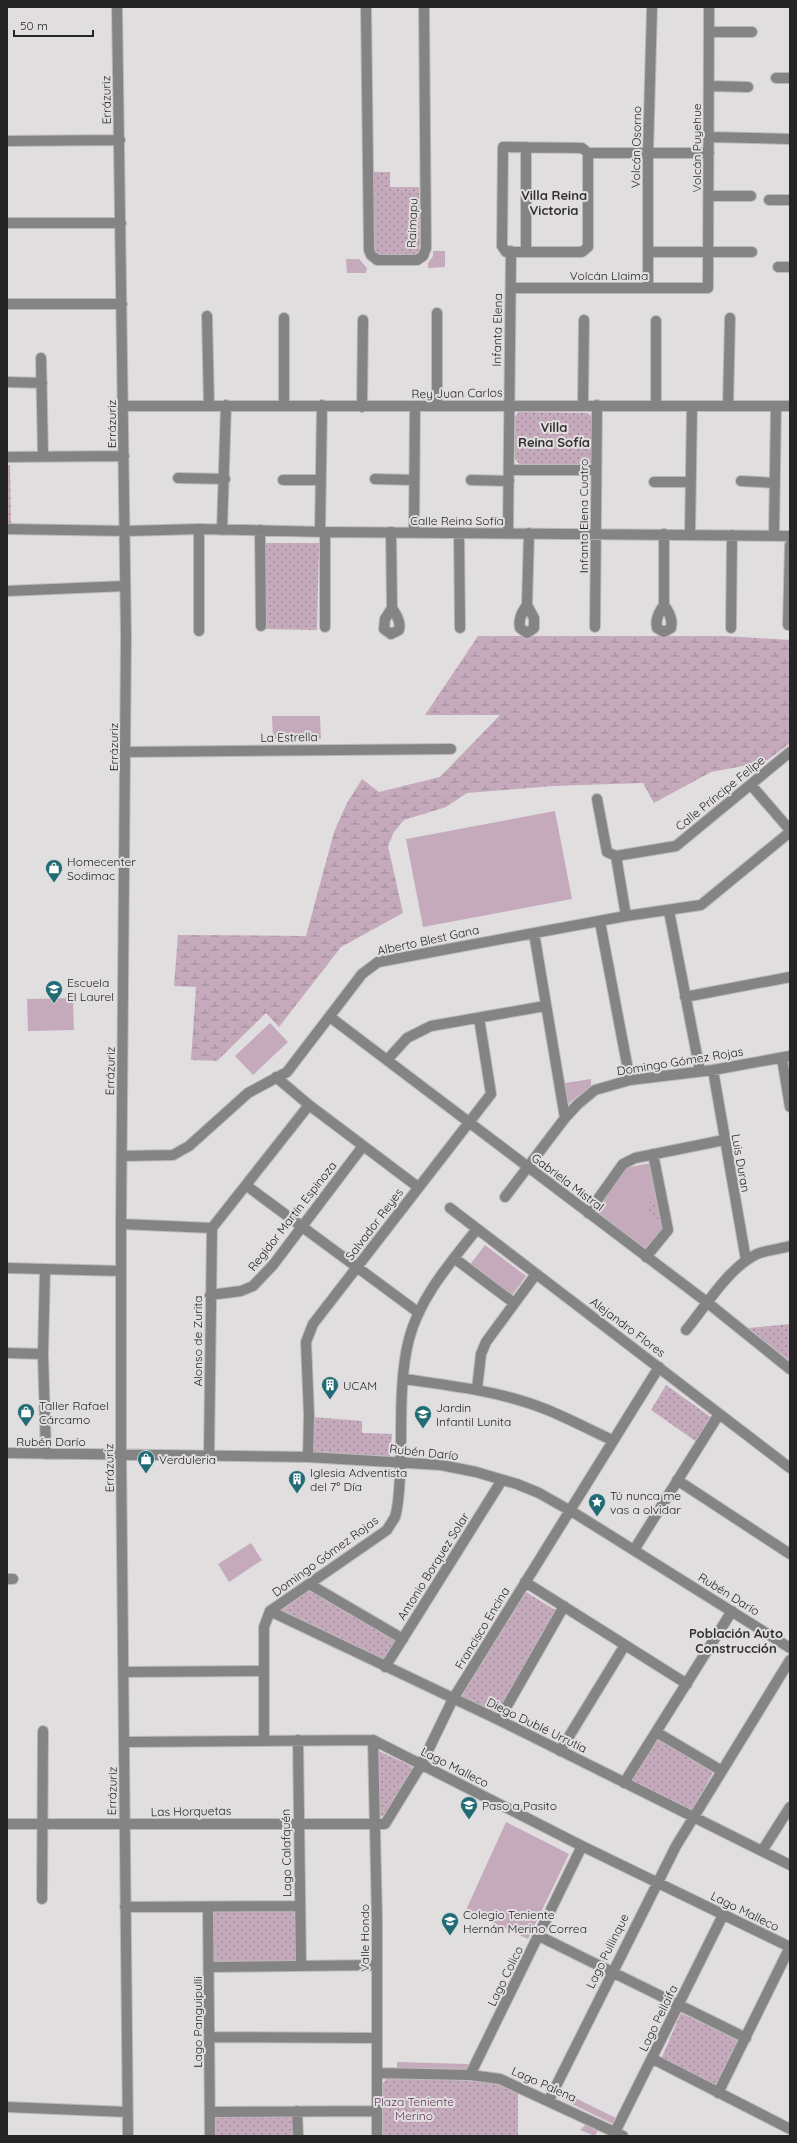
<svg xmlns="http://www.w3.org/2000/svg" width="797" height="2143" viewBox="0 0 797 2143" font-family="Quicksand,sans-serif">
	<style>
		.grass { fill: #c5aabc }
		.wetland { fill: url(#wetland-marsh) }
		.park { fill: url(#park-dots) }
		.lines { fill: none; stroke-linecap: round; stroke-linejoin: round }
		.minor-casing { stroke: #bcb9bb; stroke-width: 12 }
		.minor { stroke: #858485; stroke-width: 10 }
		.labels { text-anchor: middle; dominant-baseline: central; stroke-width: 4; stroke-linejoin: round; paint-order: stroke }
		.street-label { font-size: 12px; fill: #262526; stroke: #e1dee0 }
		.poi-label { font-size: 12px; fill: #262526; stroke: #e1dee0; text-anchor: start }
		.park-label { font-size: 12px; fill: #663659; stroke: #e1dee0 }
		.neighbourhood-label { font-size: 13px; font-weight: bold; fill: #323031; stroke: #e1dee0 }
	</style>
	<defs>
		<pattern id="wetland-marsh" width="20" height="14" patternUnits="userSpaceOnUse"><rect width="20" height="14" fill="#c5aabc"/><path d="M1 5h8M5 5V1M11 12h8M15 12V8" fill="none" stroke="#a08a99"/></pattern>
		<pattern id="park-dots" width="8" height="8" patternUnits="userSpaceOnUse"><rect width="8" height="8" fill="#c5aabc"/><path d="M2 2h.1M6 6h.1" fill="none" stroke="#a08a99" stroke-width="1.8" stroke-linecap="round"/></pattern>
	</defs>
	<rect width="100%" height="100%" fill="#e1dee0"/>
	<!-- grass -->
	<path class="grass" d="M433 251H445V267L428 268V263L433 256Z
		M346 259H359L367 268 366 273H347Z
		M272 716H320L321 739H273Z
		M555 811 572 899 423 927 406 839Z
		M73 998 74 1030 28 1031 27 999Z
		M270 1023 288 1042 253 1075 235 1056Z
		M591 1079V1086L568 1104 565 1083Z
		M652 1163 663 1230 646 1252 593 1210 624 1168Z
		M485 1245 526 1276 510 1298 469 1266Z
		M251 1543 262 1560 229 1582 218 1564Z
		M506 1822 569 1854 528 1939 466 1910Z
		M397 2062 468 2064V2069L397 2068Z
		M561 2091 616 2118 613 2124 558 2097Z
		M586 2124 598 2130 595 2136 580 2130Z"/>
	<!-- wetland -->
	<path class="wetland" d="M478 636H726L790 640V743L765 762 711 772 654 803 643 783 553 786 467 793 446 807 404 820 394 832 388 846 403 913 341 947 279 1027 266 1013 217 1061 191 1060 196 987 174 986 178 935 306 936 334 832 347 803 362 779 379 792 440 777 500 715H425Z"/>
	<!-- park -->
	<path class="park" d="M372 172H390V187H419L420 246 418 252 413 255H377L372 249Z
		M519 412 588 413 593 418V460L588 466 520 465 515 459 514 418Z
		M10 465 11 525H7V466Z
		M265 543H319L317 630 265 629Z
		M655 1199 659 1220 652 1219 647 1210 649 1203Z
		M790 1324V1361L748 1328Z
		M666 1385 712 1418 698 1443 651 1410Z
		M313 1417 362 1421V1433L392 1434 390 1456 313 1454Z
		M312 1588 398 1638 383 1663 277 1612Z
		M526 1592 557 1611 495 1716 460 1698Z
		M658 1738 714 1771 692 1810 632 1781Z
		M379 1751 411 1766 413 1770 386 1817 380 1816 377 1753Z
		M295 1911 297 1962 213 1963 211 1912Z
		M681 2013 741 2041 718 2089 661 2059Z
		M387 2078 456 2080 494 2083 518 2093V2136H383L382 2085Z
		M213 2114H294V2136H214Z"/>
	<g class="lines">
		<defs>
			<path id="minor" d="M117 7 126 637 121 1224V1454L128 2136
				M366 7 369 250 371 255 377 260H417L423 256 426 248 424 7
				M710 32H752
				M776 78H790
				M709 86 748 87
				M709 137 790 139
				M7 141 120 140
				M588 153V247L582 252H506L502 246 503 147 582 148 588 153H709
				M709 196H751
				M769 200H790
				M7 223H121
				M526 252V147
				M648 252H752
				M778 267H790
				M511 288H708L709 7
				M648 288V153L652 7
				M7 304H122
				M437 313V405
				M207 316 209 406
				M284 318V405
				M41 358 43 456
				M7 382 42 383
				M583 405 584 320
				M656 405V321
				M124 406H790
				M728 406 730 318
				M362 407 363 320
				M7 457 124 456
				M509 470H596
				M178 478 225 479
				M375 479 414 480
				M283 480H320
				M471 480 509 481
				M741 481 775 483
				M654 482H691
				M7 529 127 531 199 529 325 532 790 536
				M199 529V631
				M222 530 226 405
				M260 530 261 626
				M320 532 322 405
				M391 532 392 608 385 619 384 629 391 634 399 630C401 621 396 615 392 608
				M414 532 415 406
				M459 533 460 628
				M508 533 511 251
				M690 534 692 406
				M774 535 776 406
				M7 591 125 586
				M527 605 534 618V628L527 633 520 628C518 619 522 612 527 605L529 533
				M664 605C669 612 673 619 671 628L664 632 657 628C655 619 659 612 664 605V534
				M788 625 790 545
				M325 627V532
				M595 627 597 405
				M731 628 732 535
				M126 752 451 749
				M751 785 790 830
				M597 799 607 852 616 856 626 916
				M616 856 676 846 790 752
				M669 911 700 1071
				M600 922 630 1080
				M534 933 565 1118
				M685 997 790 977
				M330 1017 708 1303 790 1369
				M782 1058 790 1107
				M387 1060 407 1038 431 1026 545 1006
				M713 1070 746 1260
				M276 1077 309 1105 418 1187
				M123 1156 173 1155 189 1146 248 1093 287 1072 362 974 378 962 626 916 701 905 790 832
				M247 1186 419 1313
				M505 1197 565 1118 578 1104 595 1090 630 1080 713 1070 790 1056
				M450 1208 790 1468
				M588 1213 623 1164 635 1158 724 1140
				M121 1224 212 1228
				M212 1228 309 1105
				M646 1257 668 1230 653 1154
				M454 1258 514 1303
				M7 1268 121 1271
				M45 1270 43 1354 46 1454
				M210 1295 241 1291 253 1286 273 1265 363 1146
				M686 1330C706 1306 728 1268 757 1254 767 1250 780 1249 790 1246
				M7 1353 43 1354
				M404 1379C452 1386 500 1391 545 1409 568 1418 590 1430 612 1440
				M477 1389 481 1354 486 1342 536 1274
				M7 1453 308 1457 441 1465 476 1472 517 1484 539 1493 576 1514 790 1648
				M209 1455 212 1228
				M308 1457 309 1415 306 1342 313 1324 491 1094 479 1018
				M677 1480 790 1554
				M634 1550 719 1414
				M7 1579H13
				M525 1582 687 1684
				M309 1584 403 1639
				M270 1611 499 1720 790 1865
				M270 1611 387 1530C389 1526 393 1521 395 1517 401 1499 400 1461 401 1441 401 1409 401 1370 409 1339 420 1297 451 1262 477 1229
				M385 1667 502 1480
				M125 1672 264 1671
				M499 1720 564 1606
				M656 1732 722 1771
				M264 1740V1627L270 1611
				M298 1740 301 1966
				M373 1740 377 1919V2136
				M126 1742 373 1740 582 1846 790 1947 718 2093
				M560 1751 625 1645
				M624 1783 732 1611
				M7 1824H385L421 1765 453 1699 659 1367
				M762 1851 790 1807
				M42 1899 43 1731
				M125 1907 300 1906
				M208 1907 210 2136
				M539 1936 746 2038
				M210 1967 377 1965
				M211 2037 377 2038
				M653 2059 790 2129
				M377 2073 470 2075 500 2079 623 2136
				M470 2075 582 1846
				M549 2100 676 1846 790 1660
				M7 2107 127 2112
				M297 2111 298 2136
				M210 2112 377 2111
				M615 2132 723 1915"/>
		</defs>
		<!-- minor casing -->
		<use href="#minor" class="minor-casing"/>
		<!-- minor -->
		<use href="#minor" class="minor"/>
	</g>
	<!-- icons -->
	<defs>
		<symbol id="shop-pin" viewBox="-11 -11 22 30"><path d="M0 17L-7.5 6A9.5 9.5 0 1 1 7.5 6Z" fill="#206b74" stroke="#e1dee0"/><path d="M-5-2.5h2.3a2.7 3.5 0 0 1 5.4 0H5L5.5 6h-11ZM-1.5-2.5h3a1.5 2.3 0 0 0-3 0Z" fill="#fff"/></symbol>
		<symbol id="school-pin" viewBox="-11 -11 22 30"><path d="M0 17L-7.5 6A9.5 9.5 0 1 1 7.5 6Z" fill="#206b74" stroke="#e1dee0"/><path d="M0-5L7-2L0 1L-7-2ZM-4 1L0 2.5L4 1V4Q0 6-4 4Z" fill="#fff"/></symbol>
		<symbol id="building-pin" viewBox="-11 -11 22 30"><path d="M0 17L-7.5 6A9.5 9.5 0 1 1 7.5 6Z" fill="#206b74" stroke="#e1dee0"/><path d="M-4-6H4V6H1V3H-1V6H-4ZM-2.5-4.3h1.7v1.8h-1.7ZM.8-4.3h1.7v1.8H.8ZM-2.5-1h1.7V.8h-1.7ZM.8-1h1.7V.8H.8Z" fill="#fff"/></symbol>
		<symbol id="sight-pin" viewBox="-11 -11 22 30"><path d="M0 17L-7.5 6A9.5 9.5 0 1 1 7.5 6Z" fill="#206b74" stroke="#e1dee0"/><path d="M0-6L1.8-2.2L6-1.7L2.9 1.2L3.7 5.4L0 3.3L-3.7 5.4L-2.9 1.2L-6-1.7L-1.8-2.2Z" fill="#fff"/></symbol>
	</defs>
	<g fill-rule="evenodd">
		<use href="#shop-pin" x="44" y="858" width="20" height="27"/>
		<use href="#school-pin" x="44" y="979" width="20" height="27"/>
		<use href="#building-pin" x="320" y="1375" width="20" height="27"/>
		<use href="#shop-pin" x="16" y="1402" width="20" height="27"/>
		<use href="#school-pin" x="413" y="1404" width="20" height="27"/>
		<use href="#shop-pin" x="136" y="1449" width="20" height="27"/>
		<use href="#building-pin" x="287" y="1469" width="20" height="27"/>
		<use href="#sight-pin" x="587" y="1492" width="20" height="27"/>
		<use href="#school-pin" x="459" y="1795" width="20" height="27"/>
		<use href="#school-pin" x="440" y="1911" width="20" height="27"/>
	</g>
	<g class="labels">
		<!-- street labels -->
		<g class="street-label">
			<text transform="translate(106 100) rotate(-91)">Errázuriz</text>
			<text transform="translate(636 147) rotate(-89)">Volcán Osorno</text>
			<text transform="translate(696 148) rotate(-90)">Volcán Puyehue</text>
			<text transform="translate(412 223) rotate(-88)">Raimapu</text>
			<text x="609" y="275">Volcán Llaima</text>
			<text transform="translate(497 330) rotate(-89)">Infanta Elena</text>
			<text transform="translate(457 393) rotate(-1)">Rey Juan Carlos</text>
			<text transform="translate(111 424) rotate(-90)">Errázuriz</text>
			<text transform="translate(583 516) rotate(-90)">Infanta Elena Cuatro</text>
			<text x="457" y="520">Calle Reina Sofía</text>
			<text transform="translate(289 737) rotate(-1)">La Estrella</text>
			<text transform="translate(113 747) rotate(-90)">Errázuriz</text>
			<text transform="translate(720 793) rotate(-39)">Calle Príncipe Felipe</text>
			<text transform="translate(428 940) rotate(-12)">Alberto Blest Gana</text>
			<text transform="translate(680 1061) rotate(-9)">Domingo Gómez Rojas</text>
			<text transform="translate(110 1071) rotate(-89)">Errázuriz</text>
			<text transform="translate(741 1163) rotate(80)">Luis Duran</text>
			<text transform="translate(568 1182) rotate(37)">Gabriela Mistral</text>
			<text transform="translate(292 1216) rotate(-52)">Regidor Martín Espinoza</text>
			<text transform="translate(374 1224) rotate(-53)">Salvador Reyes</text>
			<text transform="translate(628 1327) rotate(37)">Alejandro Flores</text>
			<text transform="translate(197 1341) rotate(-90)">Alonso de Zurita</text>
			<text x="51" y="1441">Rubén Darío</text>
			<text transform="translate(424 1452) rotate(6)">Rubén Darío</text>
			<text transform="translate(109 1468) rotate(-91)">Errázuriz</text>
			<text transform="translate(325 1556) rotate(-36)">Domingo Gómez Rojas</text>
			<text transform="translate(433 1566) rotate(-58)">Antonio Borquez Solar</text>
			<text transform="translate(729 1594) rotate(32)">Rubén Darío</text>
			<text transform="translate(482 1628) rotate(-59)">Francisco Encina</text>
			<text transform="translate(537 1725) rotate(26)">Diego Dublé Urrutia</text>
			<text transform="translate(455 1767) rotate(27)">Lago Malleco</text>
			<text transform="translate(112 1791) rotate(-89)">Errázuriz</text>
			<text transform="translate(191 1811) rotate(-1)">Las Horquetas</text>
			<text transform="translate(286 1853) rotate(-91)">Lago Calafquén</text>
			<text transform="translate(745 1911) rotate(26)">Lago Malleco</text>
			<text transform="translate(364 1938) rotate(-90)">Valle Hondo</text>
			<text transform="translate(607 1951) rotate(-64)">Lago Pullinque</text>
			<text transform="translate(505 1976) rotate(-64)">Lago Colico</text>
			<text transform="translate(658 2018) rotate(-64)">Lago Pellaifa</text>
			<text transform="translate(197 2022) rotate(-90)">Lago Panguipulli</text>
			<text transform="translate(544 2084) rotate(24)">Lago Palena</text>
		</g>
		<!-- poi labels -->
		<g class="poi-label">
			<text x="67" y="861">Homecenter<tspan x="67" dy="14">Sodimac</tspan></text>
			<text x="67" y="982">Escuela<tspan x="67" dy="14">El Laurel</tspan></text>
			<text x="343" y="1385">UCAM</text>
			<text x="39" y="1405">Taller Rafael<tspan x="39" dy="14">Cárcamo</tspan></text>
			<text x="436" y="1407">Jardin<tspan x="436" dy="14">Infantil Lunita</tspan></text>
			<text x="159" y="1459">Verduleria</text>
			<text x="310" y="1472">Iglesia Adventista<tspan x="310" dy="14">del 7° Día</tspan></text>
			<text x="610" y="1495">Tú nunca me<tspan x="610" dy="14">vas a olvidar</tspan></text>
			<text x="482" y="1805">Paso a Pasito</text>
			<text x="463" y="1914">Colegio Teniente<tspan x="463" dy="14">Hernán Merino Correa</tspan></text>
		</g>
		<!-- park labels -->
		<g class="park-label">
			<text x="414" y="2101">Plaza Teniente<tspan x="414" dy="14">Merino</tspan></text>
		</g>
		<!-- neighbourhood labels -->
		<g class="neighbourhood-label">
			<text x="554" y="195">Villa Reina<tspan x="554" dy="15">Victoria</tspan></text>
			<text x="554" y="427">Villa<tspan x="554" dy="15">Reina Sofía</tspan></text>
			<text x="736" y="1633">Población Auto<tspan x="736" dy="15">Construcción</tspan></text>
		</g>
	</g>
	<!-- border -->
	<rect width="797" height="2143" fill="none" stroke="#262526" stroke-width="16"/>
	<!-- scale -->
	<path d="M14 30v6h79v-6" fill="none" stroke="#262526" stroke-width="2"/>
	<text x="20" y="30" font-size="12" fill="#262526" stroke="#e1dee0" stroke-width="3" paint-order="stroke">50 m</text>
</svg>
